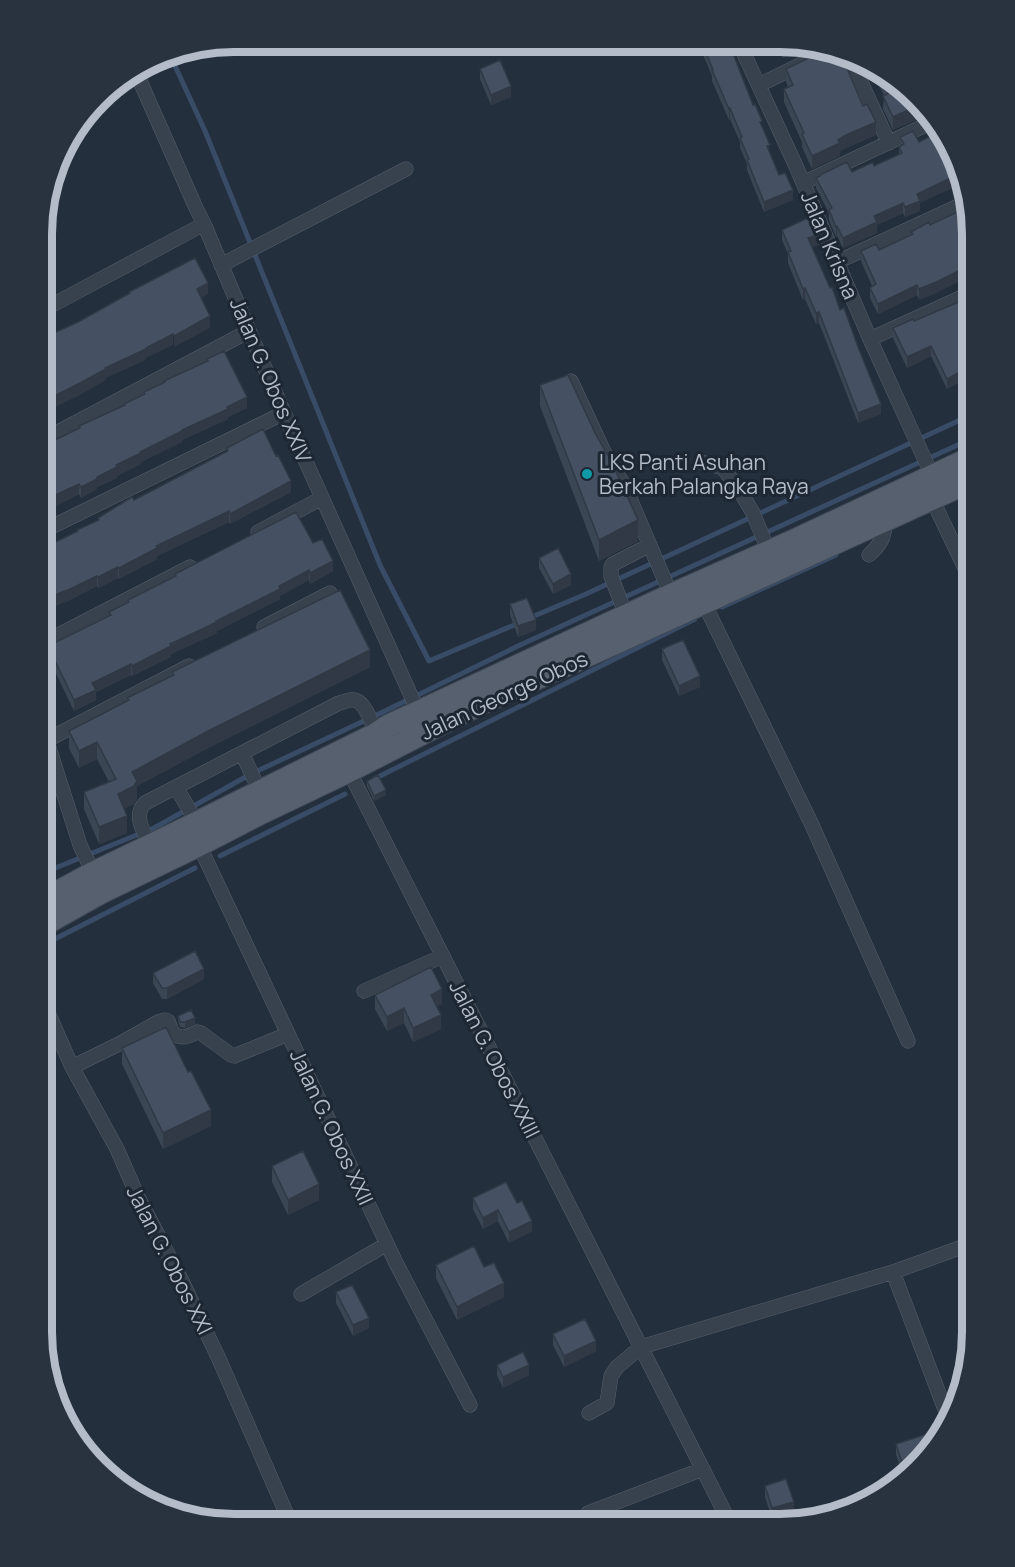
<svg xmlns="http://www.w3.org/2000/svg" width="1015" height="1567" viewBox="0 0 1015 1567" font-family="Manrope,sans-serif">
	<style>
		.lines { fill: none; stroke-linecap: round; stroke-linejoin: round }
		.stream { stroke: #394c67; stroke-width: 5 }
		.minor-casing { stroke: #565f6c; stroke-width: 15 }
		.primary-casing { stroke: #414a57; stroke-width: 24 }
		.minor { stroke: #38414e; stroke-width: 14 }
		.primary { stroke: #56606e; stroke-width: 22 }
		.wall { fill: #3b4654 }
		.shaded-wall { fill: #303945 }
		.building { fill: #455162; stroke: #303945; stroke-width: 1.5 }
		.culture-dot { fill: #0f9aa8; stroke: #1d2633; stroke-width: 2 }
		.labels { text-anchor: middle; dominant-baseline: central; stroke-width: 6; stroke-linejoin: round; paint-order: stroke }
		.street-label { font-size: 21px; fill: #b4bcc9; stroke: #1d2633 }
		.poi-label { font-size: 21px; fill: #b4bcc9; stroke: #1d2633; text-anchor: start }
		.rim { fill: none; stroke: #b4bcc9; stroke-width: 8 }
	</style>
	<rect width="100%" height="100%" fill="#242f3e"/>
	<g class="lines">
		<!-- stream -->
		<path class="stream" d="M170 55 205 131 380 565 429 661 519 623
			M722 607 836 555
			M527 619 586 594 973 414
			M374 779 695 619
			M220 856 345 794
			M43 873 154 828 251 774 385 711 518 646 973 438
			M43 945 195 868"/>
		<defs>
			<path id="minor" d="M739 43 795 164 870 339 935 482
				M155 60 167 55
				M852 63 889 143
				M136 72 196 208 204 224 284 413 421 718
				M759 85 826 52
				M803 183 930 123
				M837 262 967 202
				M221 265 406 169
				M43 310 204 224
				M870 339 973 292
				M571 381 604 452 625 487 671 595
				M43 440 249 331
				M701 462 723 468 740 491 753 513 769 552
				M932 499 973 585
				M43 531 284 413
				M258 532 322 498
				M869 555C881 544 885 537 885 521
				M704 603 812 825 908 1041
				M626 615 611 576V567L613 564 650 545
				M264 627 330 593
				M43 643 190 567
				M43 729 80 845 96 879
				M47 740 189 666
				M242 753 260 792
				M349 771 731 1525
				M176 787 197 823
				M151 845C143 832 133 815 145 803L339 703C344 702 349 699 354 700 366 702 372 724 376 734
				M199 845 396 1263 470 1405
				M364 991 443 956
				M42 999 72 1067 117 1149 138 1197 181 1279 219 1359 291 1524
				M72 1067 119 1044 158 1022 165 1020 168 1021 173 1034C183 1039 187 1037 197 1032L201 1033 231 1055 234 1056 288 1034
				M893 1272 949 1420
				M301 1294 387 1244
				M589 1413 607 1403 611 1376 617 1367 641 1347 893 1272 973 1243
				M588 1513 703 1469"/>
			<path id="primary" d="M43 900 93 873 168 837 376 734 388 726 671 595 793 541 973 457
				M43 925 102 892 199 845 259 814 349 771 478 705 675 616 973 480"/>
		</defs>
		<!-- minor casing -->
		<use href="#minor" class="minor-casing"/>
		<!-- primary casing -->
		<use href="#primary" class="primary-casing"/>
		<!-- minor -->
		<use href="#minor" class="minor"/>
		<!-- primary -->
		<use href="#primary" class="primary"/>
	</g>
	<!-- wall -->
	<path class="wall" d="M776 44H806L783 58Z
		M704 47 762 127 770 152 779 175 793 200 764 212 747 170V164L740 148V142L730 119 729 120 712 81V76L704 57Z
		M845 60V64L876 135 844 149 840 152V156L812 169 802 147V142L784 102V89L788 87 786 82V69Z
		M480 69 511 97 491 105 480 79Z
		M872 71 898 82 924 116 893 130 883 109 884 96Z
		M900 137 919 142 920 211 905 217 903 213 877 225V233L843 248 837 236 836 237 829 220V213L816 188V178L852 172 874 166 899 154V147L900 146Z
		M930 225 973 234V274L936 293 919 300 917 295 878 314 870 298V288L872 286 861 261V251L879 250 911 235V232Z
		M782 230 820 244 812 247 881 414 858 423 819 323 816 324 805 299 803 300 788 263V254L782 240Z
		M973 300V378L969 380 968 378 947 389 931 356 907 368 893 338V328L963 305Z
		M207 359 247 408 228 417V419L182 440V442L141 462V464L117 476V478L97 487V489L81 498 79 494 54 507V508L43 513V444L57 439 79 428V426L124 406 144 394V392L164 383V381L207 361Z
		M540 385 596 435 638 541 599 561 540 406Z
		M227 448 291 492 230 524 229 522 157 556V559L119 579 118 578 98 588 97 586 64 603V602L43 611 77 530 98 520V518L134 500 227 451Z
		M973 508V562L959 529V513Z
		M313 543 333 571 310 584 309 580 280 596V599L217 631V633L171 654V657L132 676 131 675 96 692V700L74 711 48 657V646L109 616V612L128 602V600L175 577V574Z
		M539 558 571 585 553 594 539 568Z
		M510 604 536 630 518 637 510 615Z
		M662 649 700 687 679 696 662 660Z
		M370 667 208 748 137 786V798L134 804 124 808 127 833 99 844 84 809V792L109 782 97 759 79 768 69 748V731L127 701V698L172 675V672Z
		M367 781 386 795 374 801 367 786Z
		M153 973 204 979 167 999H162L153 983Z
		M375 995 442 1004 437 1006 441 1029 413 1042 404 1023 387 1031 375 1009Z
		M178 1016 195 1024 185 1028 180 1027 178 1021Z
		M122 1048 211 1126 163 1149 122 1064Z
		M272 1166 319 1200 288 1215 272 1182Z
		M473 1198 517 1203 532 1231 509 1243 498 1221 483 1229 473 1209Z
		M436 1265 484 1267 504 1297 457 1320 436 1278Z
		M336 1292 369 1328 353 1336 336 1303Z
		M553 1334 596 1351 564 1367 553 1345Z
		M497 1365 529 1375 503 1388 497 1375Z
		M966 1376 962 1395V1378Z
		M896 1444 933 1449 902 1473 896 1455Z
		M765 1486 794 1512 772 1519 765 1497Z"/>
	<!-- shaded-wall -->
	<path class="shaded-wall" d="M785 44H808L783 58V45Z
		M511 86V97L491 105V95Z
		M917 106 924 116 893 130V117Z
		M730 108V119L729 120V109Z
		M876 122V135L844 149 840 152V156L812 169V156L844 136Z
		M961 173 963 183 920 203V211L905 217V207L917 194Z
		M793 190V200L764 212V202Z
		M903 203V213L877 225V233L843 248V238L874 216Z
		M837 226V236L836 237V227Z
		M820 234V244L808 249V238Z
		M973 264V274L936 293 919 300V289Z
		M208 283V294L197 300V289Z
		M51 285V296L43 300 44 289Z
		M917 285V295L878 314V304Z
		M805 288V299L803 300V289Z
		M819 312V323L816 324V313Z
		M210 316V328L174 347V336Z
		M173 334V345L146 358V360L106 378V380L80 395 43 413V402L105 368Z
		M931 346V356L907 368V357Z
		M968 368V378L947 389V379Z
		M973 368V378L969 380V370Z
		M247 397V408L228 417V419L182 440V442L141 462V464L117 476V478L97 487V489L81 498V487L116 465 182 430Z
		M881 404V414L858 423V413Z
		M291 481V492L230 524V514Z
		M79 484V494L54 507V508L43 513V503L53 496Z
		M229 511V522L157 556V559L119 579V568L156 546Z
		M638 520V541L599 561V540Z
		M333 561V571L310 584V573Z
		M118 567V578L98 588V577Z
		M309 570V580L280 596V599L217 631V633L171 654V657L132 676V666L216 621Z
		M571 574V585L553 594V584Z
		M97 576V586L64 603V592Z
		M64 591V602L43 611V601Z
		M536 620V630L518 637V626Z
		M370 650V667L208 748 137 786V798L134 804 118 812V794L132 772 208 731Z
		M131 664V675L96 692V700L74 711V700L92 683Z
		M700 676V687L679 696V686Z
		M97 742V759L79 768V751Z
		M386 790V795L374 801V796Z
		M44 804V815L43 817V806Z
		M127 816V833L99 844V827Z
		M204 969V979L167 999V988Z
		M442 989V1004L431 1009V995Z
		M404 1008V1023L387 1031V1017Z
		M441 1015V1029L413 1042V1028Z
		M195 1018V1024L185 1028V1022Z
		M211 1110V1126L163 1149V1133Z
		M319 1184V1200L288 1215V1200Z
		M498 1210V1221L483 1229V1218Z
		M532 1221V1231L509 1243V1232Z
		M504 1283V1297L457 1320V1307Z
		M369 1318V1328L353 1336V1325Z
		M596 1341V1351L564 1367V1356Z
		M529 1365V1375L503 1388V1377Z
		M912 1466 904 1472V1468Z
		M794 1502V1512L772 1519V1508Z"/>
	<!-- building -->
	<path class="building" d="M712 43H729L753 105 755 104 762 121 760 122 770 145 767 146 779 175 785 173 793 190 764 202 747 160 749 159 740 138 742 137 730 108 729 109 712 70H713L704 47Z
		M823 51 843 59 863 106 867 104 876 122 844 136 838 140 840 143 812 156 802 134 804 133 784 89 793 85 786 69Z
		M500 60 511 86 491 95 480 69Z
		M880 74 898 82 917 106 893 117 883 96 889 93Z
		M913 131 919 142 937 133 958 161 961 173 917 194 920 201 905 207 903 203 874 216 877 222 843 238 837 226 836 227 829 210 832 208 816 178 820 176V175L847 162 852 172 873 162 874 166 902 153 899 147 904 144 900 137Z
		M968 207 973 234V264L936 282 919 289 917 285 878 304 870 288 876 284 861 251 876 244 879 250 913 234 911 232 929 222 930 225Z
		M812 216 820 234 808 238 830 288 832 287 840 310 844 308 858 347 881 404 858 413 819 312 816 313 805 288 803 289 795 269 788 252 791 251 782 230Z
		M195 258 208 283 197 289 210 316 174 336 173 334 146 348V349L105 368 106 369 80 383 43 402V338L78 322 130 293 129 292Z
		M46 278 51 285 44 289V280Z
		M973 300V368L969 370 968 368 947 379 931 346 907 357 893 328 913 319 914 321 961 301 963 305Z
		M224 351 247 397 227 407 228 409 182 430V431L140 452 141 453 116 465 117 467 97 477V479L81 487 79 484 53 496 54 498 43 503V444L56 438 57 439 80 428 79 426 125 405 124 404 145 394 144 392 165 382 164 381 208 361 207 359Z
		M568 375 596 435 611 461 638 520 599 540 540 385Z
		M263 429 276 456 278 455 291 481 230 514 229 511 156 546 157 548 119 568 118 567 98 577 97 576 64 592V591L43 601V548L78 531 77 530 99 520 98 518 132 497 134 500 228 451 227 448Z
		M973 508V547L959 513Z
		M296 512 313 543 322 539 333 561 310 573 309 570 279 586 280 589 216 621 217 622 170 644 171 646 132 666 131 664 92 683 96 690 74 700 48 646 111 615 109 612 129 602 128 600 176 576 175 574Z
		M558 548 571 574 553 584 539 558Z
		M340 590 370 650 208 731 132 772 137 781 134 786 118 794 127 816 99 827 84 792 116 779 97 742 79 751 69 731 129 700 127 698 174 675 172 672Z
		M527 598 536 620 518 626 510 604Z
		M683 640 700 676 679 686 662 649Z
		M378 775 386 790 374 796 367 781Z
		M195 951 204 969 167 988H162L153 973Z
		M431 967 442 989 431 995 441 1015 413 1028 404 1008 387 1017 375 995Z
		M191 1010 195 1018 185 1022H180L178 1016Z
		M166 1027 188 1072 191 1071 211 1110 163 1133 122 1048Z
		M303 1151 319 1184 288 1200 272 1166Z
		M506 1182 517 1203 522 1201 532 1221 509 1232 498 1210 483 1218 473 1198Z
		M474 1246 484 1267 494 1263 504 1283 457 1307 436 1265Z
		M352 1285 369 1318 353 1325 336 1292Z
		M585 1319 596 1341 564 1356 553 1334Z
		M523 1352 529 1365 503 1377 497 1365Z
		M966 1376 964 1386 962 1378Z
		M930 1433 935 1447 933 1449 912 1466 904 1468 896 1444Z
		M786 1479 794 1502 772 1508 765 1486Z"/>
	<!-- markers -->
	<circle class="culture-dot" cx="587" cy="474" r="6"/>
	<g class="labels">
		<!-- street labels -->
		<g class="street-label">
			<text transform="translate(830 245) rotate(67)">Jalan Krisna</text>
			<text transform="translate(271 380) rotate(67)">Jalan G. Obos XXIV</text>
			<text transform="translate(504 695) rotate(-25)">Jalan George Obos</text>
			<text transform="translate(495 1059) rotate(63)">Jalan G. Obos XXIII</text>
			<text transform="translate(332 1127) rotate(65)">Jalan G. Obos XXII</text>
			<text transform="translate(170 1260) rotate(63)">Jalan G. Obos XXI</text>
		</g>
		<!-- poi labels -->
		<g class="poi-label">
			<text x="599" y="462">LKS Panti Asuhan<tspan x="599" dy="24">Berkah Palangka Raya</tspan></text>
		</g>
	</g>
	<!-- crop -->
	<path d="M0 0H1015V1567H0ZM234 52H780A182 182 0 0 1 962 234V1332A182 182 0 0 1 780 1514H234A182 182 0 0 1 52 1332V234A182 182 0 0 1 234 52Z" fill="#29323f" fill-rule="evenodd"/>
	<path class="rim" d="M234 52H780A182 182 0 0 1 962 234V1332A182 182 0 0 1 780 1514H234A182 182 0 0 1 52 1332V234A182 182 0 0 1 234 52Z"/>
</svg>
